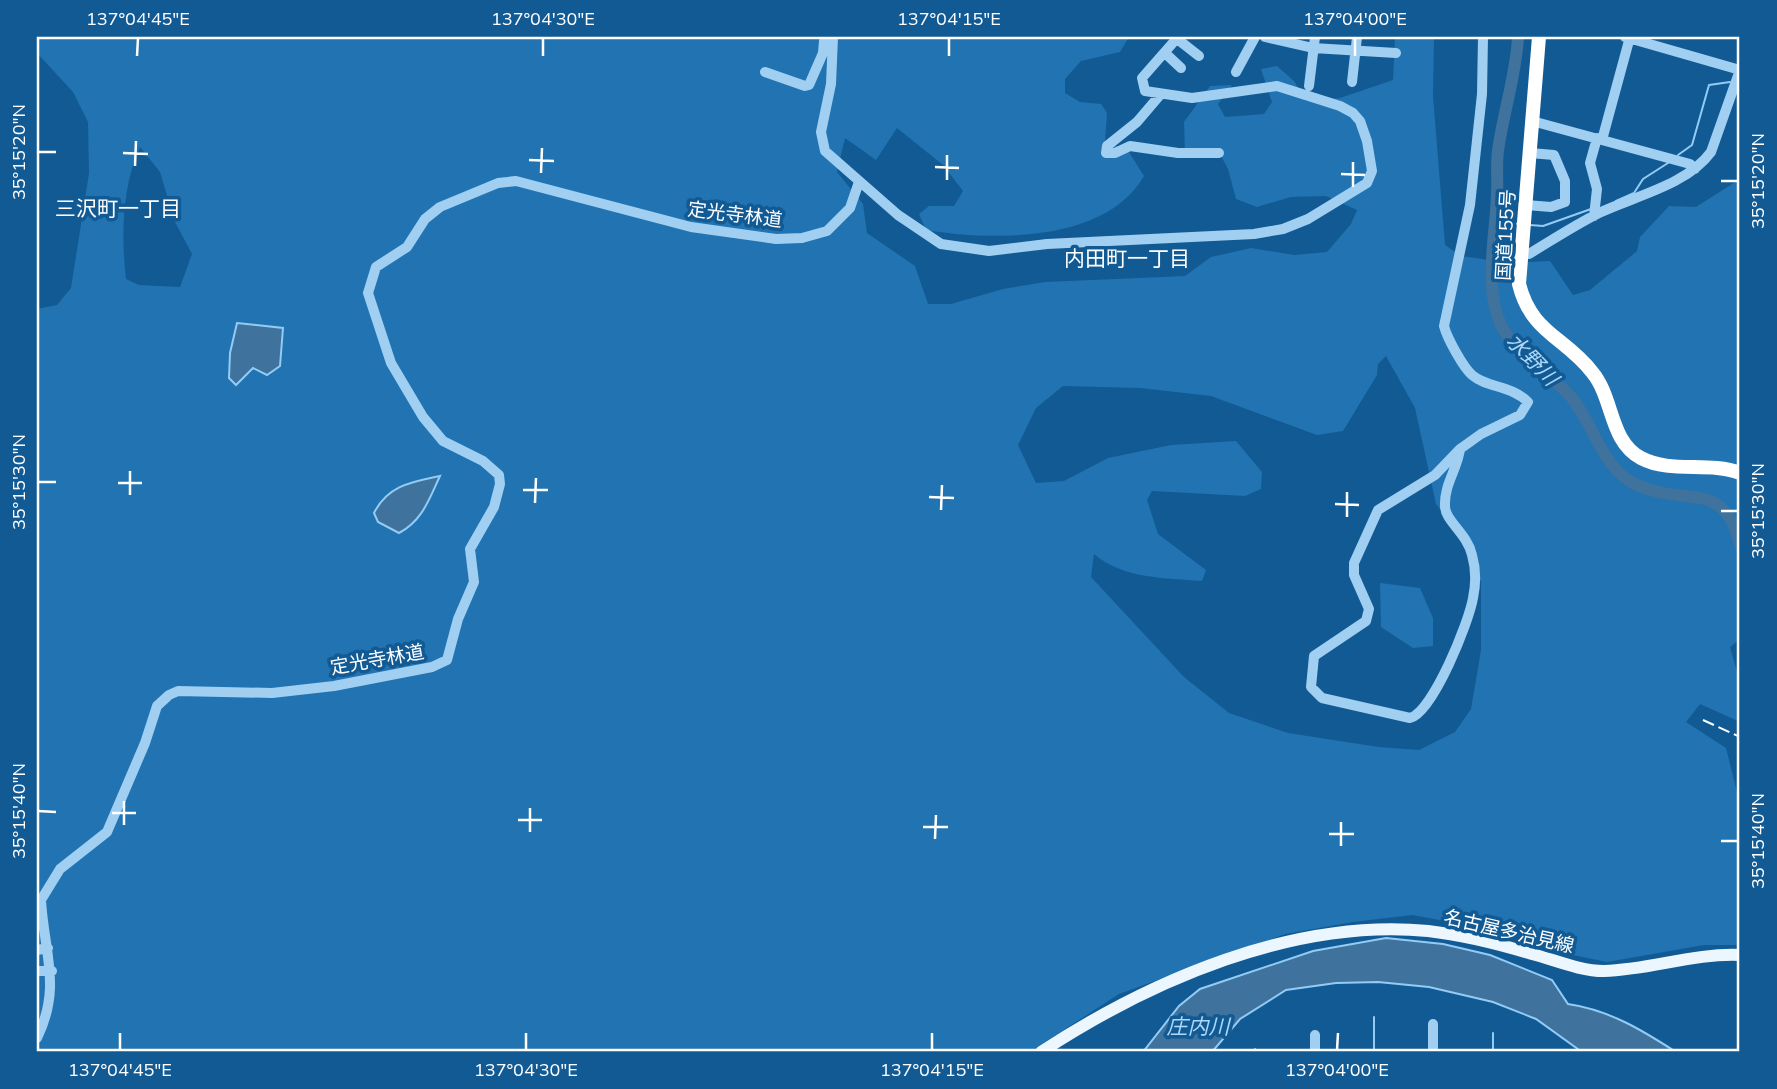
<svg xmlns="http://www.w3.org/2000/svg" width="1777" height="1089" viewBox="0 0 1777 1089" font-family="Mulish,'Noto Sans JP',sans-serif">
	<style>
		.green { fill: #2173b1; fill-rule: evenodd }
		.water { fill: #3f729c; stroke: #92ccf6; stroke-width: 2 }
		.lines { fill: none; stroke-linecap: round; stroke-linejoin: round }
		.stream { stroke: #92ccf6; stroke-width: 2 }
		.river { stroke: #3f729c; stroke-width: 12 }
		.minor { stroke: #a1cff2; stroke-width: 10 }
		.major { stroke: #ecf6ff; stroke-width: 12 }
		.highway { stroke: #fff; stroke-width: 14 }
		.rail { stroke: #fff; stroke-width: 2; stroke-dasharray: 12 5; stroke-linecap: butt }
		.ticks { fill: none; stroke: #fff; stroke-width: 2.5 }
		.labels { text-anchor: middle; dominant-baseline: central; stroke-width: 7; stroke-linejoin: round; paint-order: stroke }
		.street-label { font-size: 19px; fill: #fff; stroke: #125a94 }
		.neighbourhood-label { font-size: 21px; fill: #fff; stroke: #125a94 }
		.water-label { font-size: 21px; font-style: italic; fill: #add8f9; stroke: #125a94 }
		.neatline { fill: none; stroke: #fff; stroke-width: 2.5 }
		.ticks-label { font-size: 18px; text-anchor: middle; fill: #fff }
	</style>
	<rect width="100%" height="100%" fill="#125a94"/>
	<!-- green -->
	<path class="green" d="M37 37H1129L1120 52 1081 61 1065 79V93L1080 102 1101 104 1107 113 1105 141 1129 152 1144 176C1106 243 992 241 926 230L919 214 929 206H954L963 191 943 165 897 128 876 160 845 138 837 172 863 204 867 233 915 266 928 304H951L1003 289 1045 282 1185 276 1211 257 1251 248 1294 255 1327 252 1351 224 1357 210 1326 196 1291 197 1257 207 1236 199 1228 169 1220 154 1185 156 1184 122 1210 86 1232 85 1218 104 1225 117 1264 114 1272 102 1261 69 1277 66 1294 81 1306 101 1340 98 1393 80 1395 37H1434L1433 96 1445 245 1461 256 1511 263 1550 261 1573 295 1590 290 1637 251 1640 237 1669 206 1696 207 1740 179V639L1730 647 1740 682V722L1700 704 1686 722 1726 748 1740 804V945H1704L1607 962 1563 953 1506 932 1412 915 1353 922 1285 934 1119 994 1030 1052H37V309L57 305 71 288 89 173 88 122 73 92 37 53ZM140 147 160 172 175 222 192 254 180 287 139 285 126 279C121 237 122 186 140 147ZM1386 356 1415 408 1436 504 1462 538 1481 582V650L1471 709 1455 732 1419 750 1379 747 1288 733 1229 713 1184 677 1091 577 1094 554C1123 579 1165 578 1202 581L1206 570 1158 534 1147 500 1152 491 1245 496 1261 489 1262 472 1236 441 1171 445 1108 458 1064 481 1036 483 1018 445 1036 408 1063 386 1140 388 1211 396 1317 435 1343 431 1377 375 1378 364Z
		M1380 583 1420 588 1433 618V646L1413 648 1381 627Z"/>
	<!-- water -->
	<path class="water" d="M237 323 283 328 280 366 267 375 253 368 236 385 229 378 230 353Z
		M440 476C429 499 423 520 399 533L378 522 374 513C388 485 412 482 440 476Z
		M1386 938 1443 944 1490 955 1552 980 1568 1004C1609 1010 1642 1030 1676 1052H1582L1536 1019 1493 1002 1429 987 1378 982 1336 983 1286 990 1240 1019 1212 1052H1143L1179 1006 1200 989 1313 951Z"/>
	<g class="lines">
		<!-- stream -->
		<path class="stream" d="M1678 155 1692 145 1709 85 1730 82
			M1616 201 1634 193 1643 179 1668 163
			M1495 221 1518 224
			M1530 225 1543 226 1591 209
			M1255 1049V1052
			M1374 1052V1017
			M1493 1052V1033"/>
		<!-- river -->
		<path class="river" d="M1518 37C1516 76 1503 113 1498 151 1496 165 1498 180 1497 194 1496 235 1483 286 1501 325 1516 356 1550 373 1571 397 1594 424 1602 470 1637 485 1684 507 1725 478 1740 545"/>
		<!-- minor -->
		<path class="minor" d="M833 37 831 84 821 132 825 151 898 215 941 244 989 251 1047 244 1254 234 1283 229 1308 219 1367 183 1372 171 1367 141 1360 121 1353 113 1340 106 1277 86 1192 98 1145 91 1142 78 1178 37
			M1265 37 1313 48 1396 53
			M1625 37 1740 70
			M1176 38 1199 56
			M1165 53 1181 68
			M765 72 805 86 809 85 823 53 824 41
			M1236 72 1255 37
			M1352 82 1357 37
			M1309 86 1315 37
			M1160 95 1137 122 1107 146 1106 153H1115L1130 146 1178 153H1219
			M1532 121 1690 164 1695 169
			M1602 140 1630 37
			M1526 205 1551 207 1565 202V181L1554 155 1530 153
			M1594 216 1597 189 1590 163 1597 138
			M1522 254H1529C1552 240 1575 225 1599 213 1635 196 1687 185 1711 152L1740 70
			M1460 449C1458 468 1444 484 1445 506 1445 521 1467 533 1472 555 1476 569 1476 584 1473 598 1469 622 1433 712 1410 718L1322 698 1311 687 1314 656 1366 621 1369 609 1354 575V563L1378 510 1435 475 1460 449 1481 434 1520 415 1528 402C1511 385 1487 388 1472 375 1463 367 1447 338 1444 326L1470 205 1482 94 1483 37
			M37 950 48 948
			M37 971H52
			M37 1038C62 987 44 953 41 900L60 869 107 832 145 743 157 706 169 695 178 691 272 693 334 686 432 667 447 660 458 619 474 582 470 549 494 507 500 484 499 475 483 461 443 441 423 417 391 363 368 293 376 267 407 247 425 219 440 207 498 183 516 181 691 227 776 239 802 238 827 231 850 208 859 182
			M1315 1052V1035
			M1433 1052V1024"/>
		<!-- major -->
		<path class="major" d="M1041 1052C1151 980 1294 918 1428 931 1463 935 1499 944 1532 954 1555 960 1580 971 1604 971 1650 970 1693 953 1740 955"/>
		<!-- highway -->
		<path class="highway" d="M1539 37 1519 284C1531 333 1565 337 1592 372 1614 398 1609 441 1641 458 1671 474 1708 461 1740 473"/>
		<!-- rail -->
		<path class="rail" d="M1703 720 1740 737"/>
	</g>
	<!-- ticks -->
	<path class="ticks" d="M137 56 138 38M543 56V38M949 56V38M1355 56V38M38 152H56M123 153 148 154M529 160 554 161M135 166 136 141M935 167 959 168M541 173 542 148M1341 174 1365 175M947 180V155M1721 181H1738M1353 187V162M38 482H56M118 483H142M523 490H548M130 495V471M929 497 954 498M535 503 536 478M1335 504 1359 505M941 510 942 485M1721 511H1738M1347 517V492M38 811 56 812M112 813H136M518 820H542M124 825V801M923 827H948M530 832V808M1329 834H1354M935 839 936 815M1721 841H1738M1341 846V822M120 1050V1033M526 1050V1033M932 1050V1033M1337 1050 1338 1033"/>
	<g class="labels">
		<!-- street labels -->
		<g class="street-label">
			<text transform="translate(735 214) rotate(7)">定光寺林道</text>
			<text transform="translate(1505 235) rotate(-87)">国道155号</text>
			<text transform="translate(377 659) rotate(-10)">定光寺林道</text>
			<text transform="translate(1509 931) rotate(13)">名古屋多治見線</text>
		</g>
		<!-- neighbourhood labels -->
		<g class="neighbourhood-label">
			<text x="118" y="208">三沢町一丁目</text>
			<text x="1127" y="258">内田町一丁目</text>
		</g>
		<!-- water labels -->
		<g class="water-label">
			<text transform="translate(1533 359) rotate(46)">水野川</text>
			<text x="1198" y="1026">庄内川</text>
		</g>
	</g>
	<!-- border -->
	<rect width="1777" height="1089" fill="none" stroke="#125a94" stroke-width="77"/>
	<rect x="38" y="38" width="1700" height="1012" class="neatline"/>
	<g class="ticks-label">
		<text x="138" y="25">137°04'45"E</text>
		<text x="543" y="25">137°04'30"E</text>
		<text x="949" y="25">137°04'15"E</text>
		<text x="1355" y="25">137°04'00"E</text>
		<text transform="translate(19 152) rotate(-90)" y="6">35°15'20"N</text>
		<text transform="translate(1758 181) rotate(-90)" y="6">35°15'20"N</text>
		<text transform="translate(19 482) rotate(-90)" y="6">35°15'30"N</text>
		<text transform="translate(1758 511) rotate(-90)" y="6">35°15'30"N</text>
		<text transform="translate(19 811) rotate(-90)" y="6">35°15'40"N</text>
		<text transform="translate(1758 841) rotate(-90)" y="6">35°15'40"N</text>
		<text x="120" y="1076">137°04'45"E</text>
		<text x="526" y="1076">137°04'30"E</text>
		<text x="932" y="1076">137°04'15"E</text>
		<text x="1337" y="1076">137°04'00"E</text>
	</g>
</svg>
